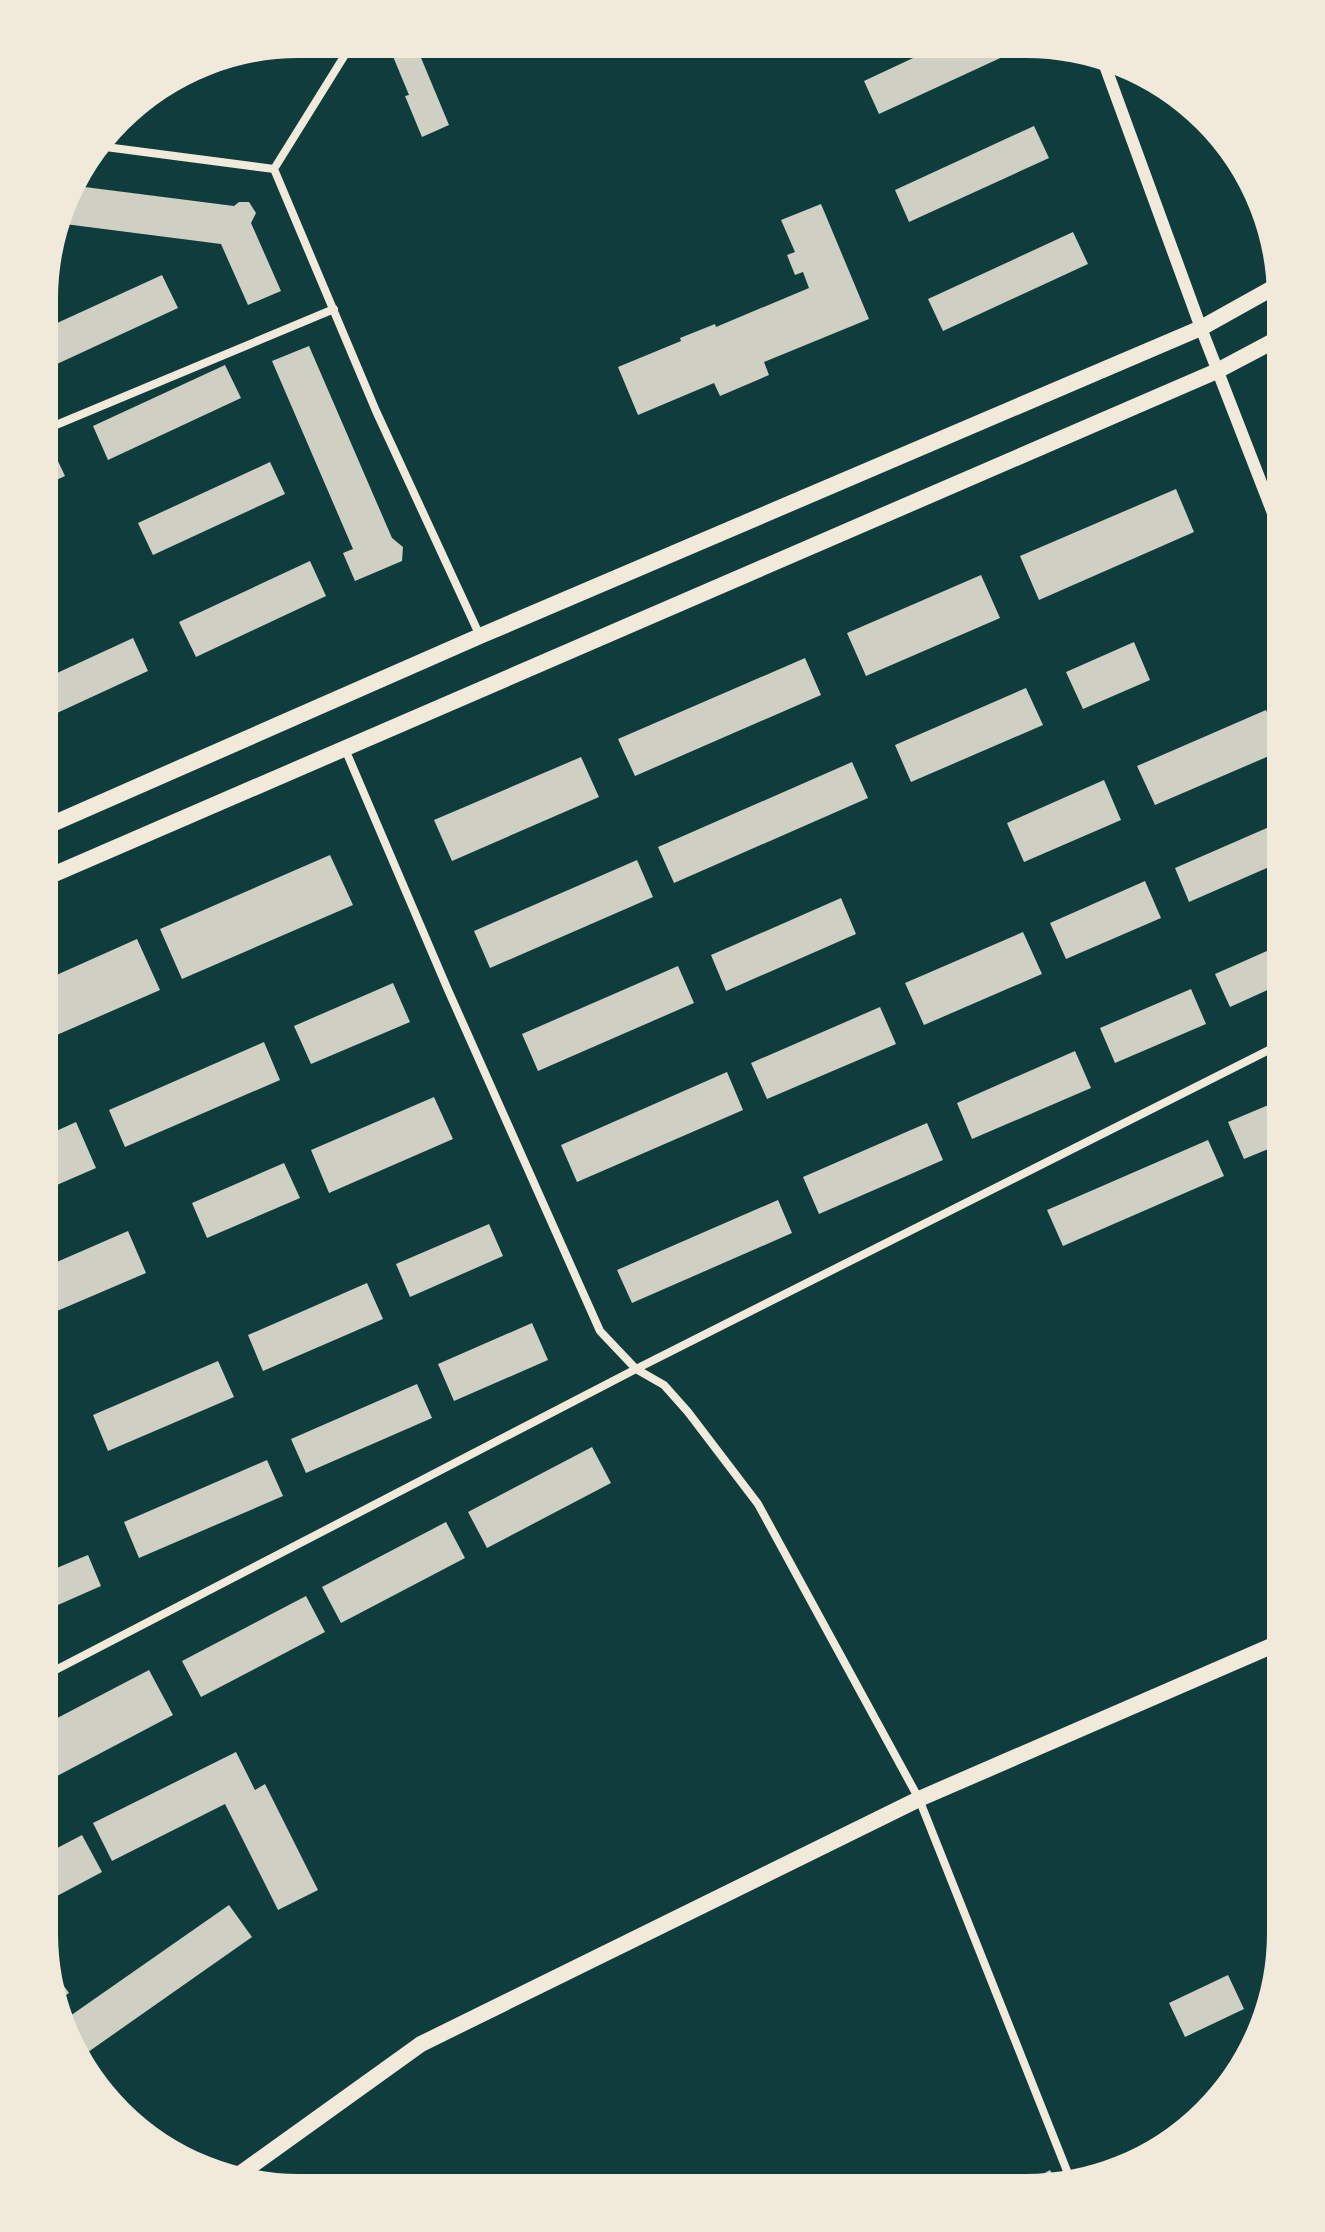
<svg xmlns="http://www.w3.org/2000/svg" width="1325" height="2232" viewBox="0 0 1325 2232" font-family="Mulish,sans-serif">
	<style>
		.building { fill: #cfcfc3 }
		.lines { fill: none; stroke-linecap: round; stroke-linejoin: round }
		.minor { stroke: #f1e9da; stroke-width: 8 }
		.tertiary { stroke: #f1e9da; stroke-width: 12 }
		.primary { stroke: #f1e9da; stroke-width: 16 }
		.trunk { stroke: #f1e9da; stroke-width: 16 }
		.rim { fill: none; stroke: #f1e9da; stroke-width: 4 }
	</style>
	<rect width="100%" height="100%" fill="#0f3d3e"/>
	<!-- building -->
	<path class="building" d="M387 42H445L419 53 449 125 422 137 405 96 409 95Z
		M943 44H1004L1009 54 879 114 864 81Z
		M1034 126 1049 158 909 222 895 190Z
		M69 185 234 206 239 202H249L256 213 251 223 281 291 248 305 221 244 57 223Z
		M821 204 869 319 764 362 769 375 720 396 714 383 638 415 618 367 681 341 680 338 715 324 716 327 809 288 803 272 795 275 787 255 795 252 781 220Z
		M1073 232 1088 264 943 331 928 299Z
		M162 275 178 308 44 370V329Z
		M309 346 392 538 403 547 402 561 355 581 343 553 353 549 272 361Z
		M225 365 241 398 108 460 93 426Z
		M48 440 65 476 44 486V442Z
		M270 462 285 494 153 555 138 523Z
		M1176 489 1194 532 1039 600 1020 556Z
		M310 561 326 596 196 657 179 622Z
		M981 575 1000 618 866 676 847 633Z
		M133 638 148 671 44 719V679Z
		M1134 642 1150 680 1083 709 1066 672Z
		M805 658 821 695 635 776 618 739Z
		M1026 688 1043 725 911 782 895 745Z
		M1266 710 1283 750 1155 805 1137 766Z
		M581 757 599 797 452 861 434 820Z
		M852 762 868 798 674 883 658 847Z
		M1104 780 1121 820 1024 862 1007 823Z
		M1283 821V861L1189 902 1175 868Z
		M330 855 353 905 182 979 160 929Z
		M637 860 653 897 490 968 474 931Z
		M1145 881 1161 918 1066 959 1050 923Z
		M841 898 856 934 726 991 711 955Z
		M1023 932 1042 974 924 1025 905 983Z
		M137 939 160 990 43 1041V981Z
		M1283 944V983L1230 1007 1215 974Z
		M678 966 694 1003 538 1071 522 1034Z
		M393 983 410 1022 311 1064 294 1026Z
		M1191 989 1206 1024 1115 1063 1100 1028Z
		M880 1007 896 1044 767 1099 751 1063Z
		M264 1042 280 1080 125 1147 109 1110Z
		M1075 1051 1091 1088 972 1139 957 1103Z
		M727 1072 743 1110 577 1182 561 1145Z
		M434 1097 453 1139 329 1193 311 1150Z
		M1283 1099V1143L1244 1159 1228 1122Z
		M76 1122 96 1168 43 1191V1137Z
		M927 1123 943 1160 819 1214 803 1177Z
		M1208 1140 1224 1176 1063 1246 1047 1210Z
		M284 1163 300 1198 207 1238 192 1203Z
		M778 1200 792 1233 632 1303 617 1270Z
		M489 1224 503 1256 410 1297 396 1264Z
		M128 1231 146 1273 43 1317V1268Z
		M367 1283 383 1319 263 1371 248 1335Z
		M532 1323 548 1360 454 1401 438 1364Z
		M218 1361 234 1397 108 1451 93 1415Z
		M417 1384 432 1418 306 1473 291 1439Z
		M592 1447 611 1483 487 1548 468 1512Z
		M267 1460 283 1496 139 1558 124 1522Z
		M446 1522 465 1558 341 1623 322 1587Z
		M88 1555 101 1586 42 1612V1574Z
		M306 1596 325 1632 201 1697 182 1661Z
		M149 1670 173 1715 42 1784V1726Z
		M236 1752 255 1790 265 1784 318 1890 278 1910 225 1804 112 1861 93 1823Z
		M82 1835 102 1872 42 1904V1856Z
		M229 1905 252 1937 81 2057 61 2031 60 2023Z
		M48 1964 69 1993 56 2002 50 1973Z
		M1228 1975 1244 2009 1185 2037 1169 2003Z
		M1050 2170 1058 2184 1015 2190Z"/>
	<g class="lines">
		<!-- minor -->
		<path class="minor" d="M98 146 274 169 353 42
			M274 169 376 411 480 636
			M44 430 334 309
			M345 749 448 990 600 1331 636 1369 664 1385 688 1412 758 1504 919 1799 1071 2181
			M42 1677 636 1369 1283 1043"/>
		<!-- tertiary -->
		<path class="tertiary" d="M1104 63 1201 328 1283 539"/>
		<!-- primary -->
		<path class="primary" d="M43 828 480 636 1201 328 1280 284
			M43 879 1217 371 1283 336"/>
		<!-- trunk -->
		<path class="trunk" d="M237 2176 421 2044 919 1799 1283 1641"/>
	</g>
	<!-- crop -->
	<path d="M0 0H1325V2232H0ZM299 56H1026A243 243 0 0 1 1269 299V1933A243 243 0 0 1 1026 2176H299A243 243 0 0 1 56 1933V299A243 243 0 0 1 299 56Z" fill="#f1e9da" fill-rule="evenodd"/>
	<path class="rim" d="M299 56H1026A243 243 0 0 1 1269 299V1933A243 243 0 0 1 1026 2176H299A243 243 0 0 1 56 1933V299A243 243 0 0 1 299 56Z"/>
</svg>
